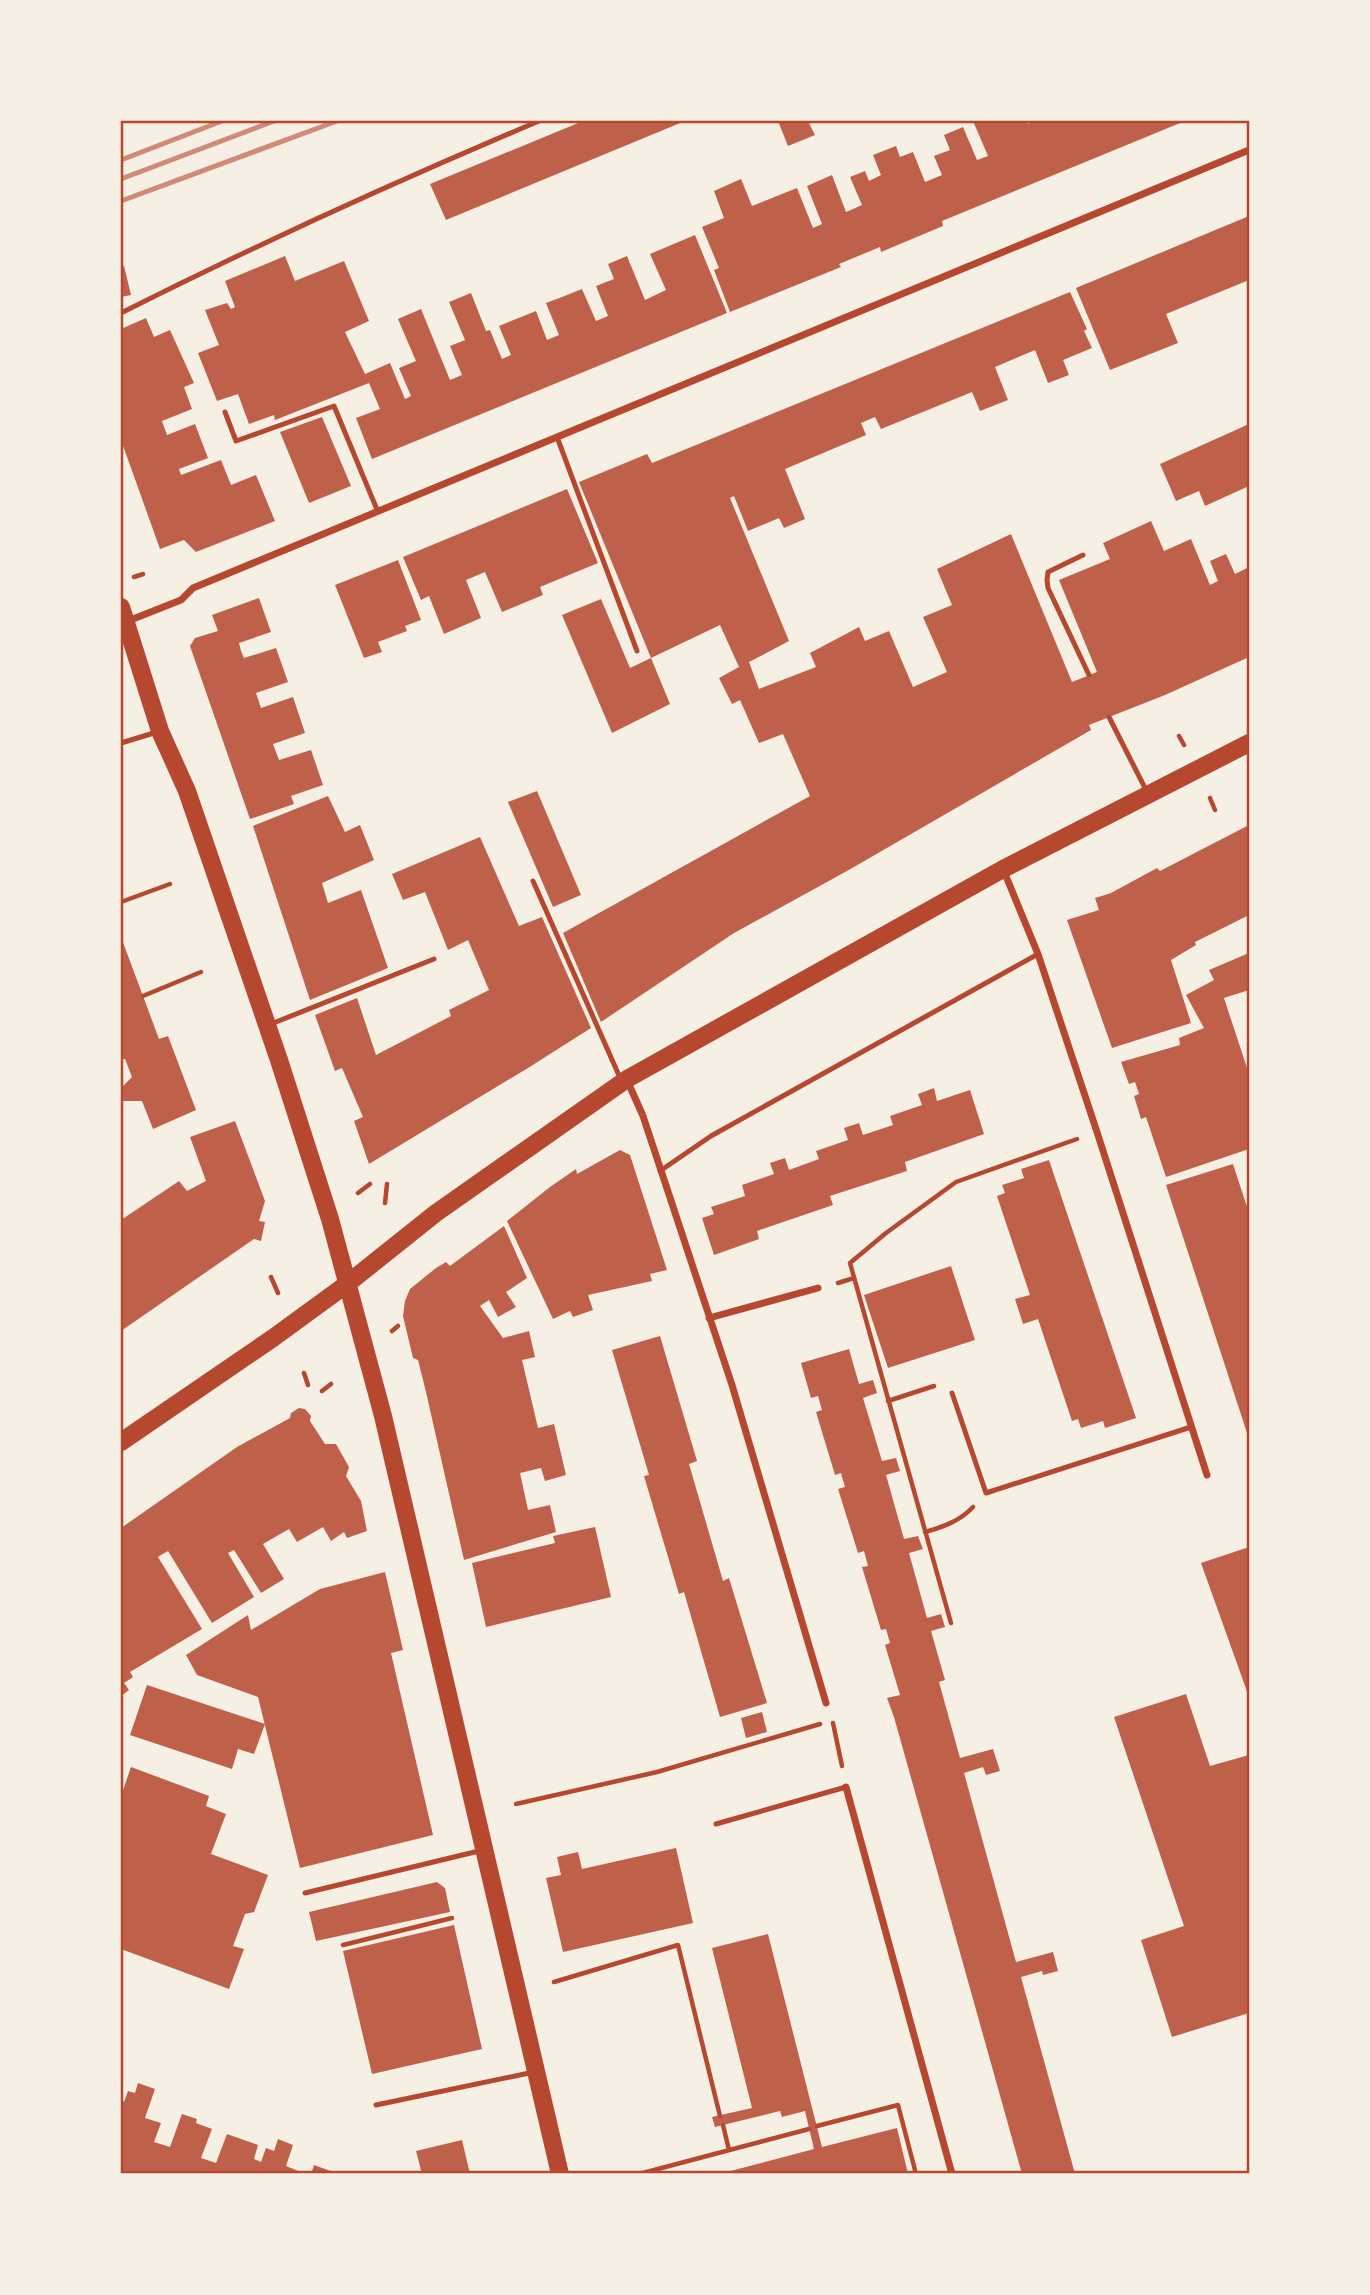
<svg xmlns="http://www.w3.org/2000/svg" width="1370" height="2295" viewBox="0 0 1370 2295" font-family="Jost,sans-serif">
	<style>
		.building { fill: #bf614a }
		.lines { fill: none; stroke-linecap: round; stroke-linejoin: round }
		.path { stroke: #b5482f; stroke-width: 4.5 }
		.service { stroke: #b5482f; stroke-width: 5 }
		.minor { stroke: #b5482f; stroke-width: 7 }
		.primary { stroke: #b5482f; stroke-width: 18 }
		.rail { stroke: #cf8b77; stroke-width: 5 }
		.neatline { fill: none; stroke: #b5482f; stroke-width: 2.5 }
	</style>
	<rect width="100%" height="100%" fill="#f6efe4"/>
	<!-- building -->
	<path class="building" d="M583 121H685L446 220 430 184Z
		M778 121H808L815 135 788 146Z
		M973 121H1027L1028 124 1034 121H1185L942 221 943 226 881 252 880 247 839 264 841 267 730 312 714 270 719 268 702 227 724 218 714 191 741 179 752 206 797 188 813 228 822 224 807 186 832 175 846 212 853 209 862 205 850 177 865 171 869 181 881 175 873 155 896 146 900 157 913 152 925 182 942 175 934 156 950 150 944 135 963 127 977 160 988 156Z
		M1249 216V280L1166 314 1178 343 1110 370 1076 288Z
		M695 235 727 313 372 459 356 418 380 409 369 383 275 420 274 415 249 424 238 394 217 401 198 353 219 345 205 310 227 303 231 309 235 307 225 281 285 256 295 281 344 261 369 321 345 332 365 374 390 363 405 399 411 396 399 368 416 361 398 319 421 309 450 380 462 375 450 346 465 340 449 302 471 293 486 331 490 330 502 359 511 355 499 326 516 319 536 311 547 340 559 335 546 303 562 297 582 289 596 321 608 316 596 286 614 279 608 264 627 256 645 300 666 290 650 254Z
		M121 266H124L131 295 121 297Z
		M1070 292 1087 329 1084 331 1092 348 1063 360 1069 375 1048 383 1035 350 995 367 1008 400 980 411 972 392 881 429 875 417 861 423 866 435 785 469 805 519 784 528 779 518 748 531 734 496 730 498 789 641 749 662 759 689 816 667 810 653 859 627 865 641 889 631 913 687 947 672 923 617 952 605 937 569 1011 534 1072 682 1097 672 1059 580 1110 559 1103 543 1151 521 1164 551 1191 539 1210 585 1218 581 1210 561 1226 554 1235 574 1249 567V657L1165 695 1089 725 1091 730 847 871 734 933 601 1022 563 933 810 796 783 734 759 743 740 700 732 704 719 678 739 667 720 625 651 658 579 482 647 454 652 463Z
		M146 318 154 337 170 330 194 383 184 387 192 409 162 421 167 435 195 424 208 458 179 469 181 475 221 460 231 485 256 475 275 521 196 552 184 540 160 549 121 440V329Z
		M322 417 351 486 309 503 280 432Z
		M1249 424V486L1205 506 1199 491 1176 501 1160 464Z
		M567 489 598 563 540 587 543 595 502 612 485 572 466 580 481 618 444 634 429 596 421 600 403 557Z
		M398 560 421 620 405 626 407 631 378 642 382 652 364 658 335 585Z
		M259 598 271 632 239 643 241 651 244 658 276 648 288 682 256 693 261 708 293 697 305 733 273 744 279 760 311 750 323 785 291 796 294 804 250 819 190 646 195 638 218 631 212 615Z
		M601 599 630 668 651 658 670 704 612 733 562 615Z
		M537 791 581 895 553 907 508 802Z
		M328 796 345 832 360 825 374 860 322 883 328 903 361 890 388 968 310 1000 253 826Z
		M1249 825V915L1195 942 1196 945 1171 960 1191 1023 1112 1048 1067 920 1099 910 1095 898 1111 893 1157 868 1160 871Z
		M480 837 519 926 542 917 591 1028 528 1068 369 1164 354 1121 363 1117 342 1068 335 1071 315 1015 357 998 376 1055 451 1016 449 1010 489 990 468 940 448 950 425 892 403 900 392 874Z
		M121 937 159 1039 168 1036 196 1110 153 1129 142 1101H121V1088L132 1077 125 1059H121Z
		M1249 953V990L1224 998 1249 1074V1149L1166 1177 1146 1117 1141 1119 1134 1096 1139 1094 1135 1082 1129 1084 1121 1062 1180 1045 1179 1038 1204 1028 1186 995 1214 980 1209 970Z
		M934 1088 937 1101 970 1090 984 1134 905 1162 907 1171 830 1196 833 1205 757 1231 759 1239 714 1255 702 1218 714 1214 711 1207 745 1196 742 1185 774 1174 770 1163 785 1158 789 1170 819 1159 816 1151 848 1140 844 1128 859 1123 863 1135 893 1125 890 1116 922 1105 918 1094Z
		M235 1121 265 1201 259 1221 265 1222 261 1241 254 1239 121 1331V1220L179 1181 187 1191 206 1181 190 1137Z
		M620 1150 630 1155 667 1270 650 1274 652 1281 588 1295 593 1310 573 1317 570 1311 553 1319 507 1221 550 1187 576 1169 577 1174Z
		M1049 1160 1136 1418 1105 1428 1103 1421 1081 1428 1078 1419 1072 1421 1038 1319 1023 1324 1015 1299 1030 1295 997 1196 1005 1193 1002 1185 1024 1178 1021 1169Z
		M1233 1164 1249 1213V1439L1166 1185Z
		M504 1226 527 1278 506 1292 516 1307 498 1317 489 1300 480 1306 503 1338 529 1331 535 1357 522 1360 538 1428 554 1424 566 1475 545 1481 541 1468 520 1473 528 1510 550 1505 556 1532 464 1560 426 1392 418 1360 413 1358 403 1316 405 1301 410 1289 436 1268 446 1262 450 1266Z
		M951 1266 975 1340 888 1368 864 1295Z
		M660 1336 697 1461 689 1464 723 1581 729 1578 767 1703 720 1717 684 1592 679 1594 644 1476 649 1475 612 1350Z
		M849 1349 859 1384 873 1380 877 1393 863 1398 882 1461 896 1458 900 1471 886 1475 904 1539 918 1536 923 1549 909 1553 927 1618 941 1614 945 1627 931 1631 945 1680 939 1682 960 1758 993 1749 1000 1771 986 1775 983 1767 964 1773 1016 1962 1053 1952 1058 1971 1043 1975 1042 1971 1021 1977 1075 2174H1022L894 1717 887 1698 900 1695 885 1645 890 1643 886 1629 881 1630 862 1567 868 1566 864 1551 858 1553 838 1489 845 1487 841 1473 835 1475 816 1412 822 1410 818 1396 811 1398 801 1363Z
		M299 1408 305 1409 311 1416 310 1421 325 1444H336L349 1467 346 1476 361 1501 367 1531 347 1538 344 1532 331 1541 323 1527 297 1542 289 1529 263 1544 284 1579 261 1593 234 1550 228 1553 254 1597 212 1623 168 1551 161 1555 158 1557 202 1629 130 1672 133 1677 124 1683 129 1690 121 1696V1528L237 1447 290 1418 291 1413Z
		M595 1527 611 1597 486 1627 472 1563 555 1543 553 1536Z
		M1249 1547V1697L1201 1563Z
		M385 1572 403 1650 391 1653 433 1835 300 1868 258 1697 197 1675 186 1655 248 1615 251 1630 320 1589Z
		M147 1685 265 1724 254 1754 238 1749 232 1769 130 1735Z
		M1186 1694 1210 1766 1249 1755V2013L1172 2037 1141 1940 1184 1926 1114 1717Z
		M762 1712 767 1732 746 1738 741 1718Z
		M131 1767 209 1796 206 1806 226 1814 211 1854 268 1875 254 1912 245 1914 233 1946 244 1949 229 1989 121 1949V1796Z
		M676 1848 693 1923 563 1952 546 1878 561 1875 557 1857 578 1852 582 1869Z
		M437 1882 445 1888 450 1912 316 1941 309 1912Z
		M454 1925 482 2049 372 2074 343 1951Z
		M768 1934 822 2147 897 2128 908 2174H719L814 2149 805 2111 782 2117 780 2111 715 2127 712 2117 752 2108 712 1948Z
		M138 2083 155 2089 145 2118 161 2123 154 2142 170 2147 182 2114 197 2119 196 2123 212 2129 201 2158 216 2163 227 2134 258 2145 254 2159 261 2162 266 2148 274 2151 278 2139 293 2145 286 2166 306 2174H121V2100L124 2102 128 2091 135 2093Z
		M462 2140 470 2174H422L416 2151Z
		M314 2165 339 2174H311Z"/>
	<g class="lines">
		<!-- path -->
		<path class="path" d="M134 577 143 574
			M1179 736 1184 745
			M1210 798 1215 810
			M121 902 170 884
			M143 996 201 972
			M358 1193 370 1184
			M385 1203 387 1184
			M271 1277 278 1293
			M838 1283 854 1278
			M392 1331 398 1326
			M304 1373 308 1385
			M322 1391 331 1384
			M888 1401 934 1386
			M925 1532C943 1527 960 1521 973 1507
			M951 1623 850 1263 886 1233 956 1182 1077 1139
			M833 1723 842 1766
			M516 1804 657 1772 820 1724
			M343 1945 452 1918
			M554 1982 678 1945 720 2116
			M723 2125 729 2150
			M817 2126 898 2105 916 2174
			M639 2174 809 2129"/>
		<!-- service -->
		<path class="service" d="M121 313C258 244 397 181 539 121
			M225 412 236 441 334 406 378 512
			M557 437 637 651
			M1083 555 1048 572 1047 580 1048 588 1089 675
			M1109 717 1146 790
			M121 743 157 732
			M533 881 621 1080
			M271 1024 434 959
			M660 1171 711 1136 1038 954
			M952 1393 986 1493 1191 1427
			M716 1824 846 1787
			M305 1893 483 1850
			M376 2105 534 2072"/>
		<!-- minor -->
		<path class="minor" d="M128 621 181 600 193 588 1249 150
			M1003 869 1038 954 1097 1132 1207 1475
			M627 1080 643 1116 732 1385 826 1703
			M709 1318 818 1288
			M846 1787 952 2174"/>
		<!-- primary -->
		<path class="primary" d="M121 607 160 731 187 791 279 1060 330 1219 383 1416 560 2174
			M121 1442 273 1338 347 1284 436 1213 627 1079 1003 869 1249 743"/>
		<!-- rail -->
		<path class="rail" d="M121 160 222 121
			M121 179 274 121
			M121 201 337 121"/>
	</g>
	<!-- border -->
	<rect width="1370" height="2295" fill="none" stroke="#f6efe4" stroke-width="245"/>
	<rect x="122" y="122" width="1126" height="2050" class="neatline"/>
</svg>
